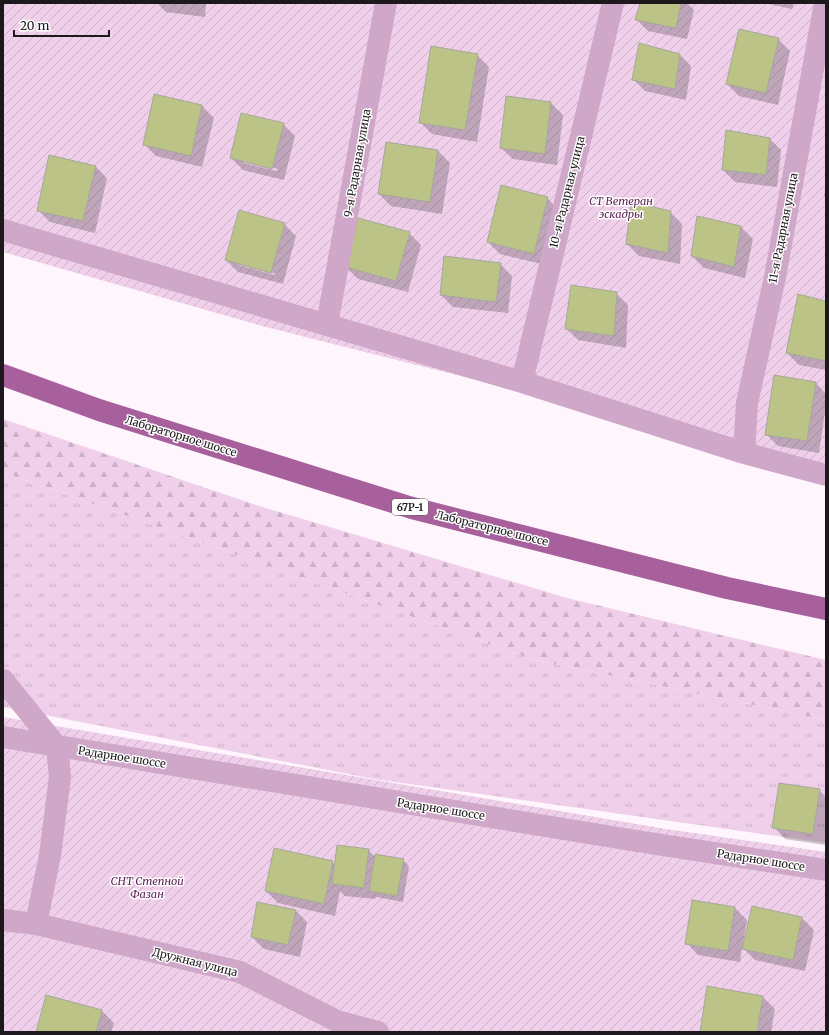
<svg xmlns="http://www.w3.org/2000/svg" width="829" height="1035" viewBox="0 0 829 1035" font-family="Merriweather,serif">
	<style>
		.grass { fill: url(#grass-tufts) }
		.forest { fill: url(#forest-firs) }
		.garden { fill: url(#garden-furrows) }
		.shadow { fill: #0003; fill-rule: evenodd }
		.building { fill: #bbc386; stroke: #a6a89c }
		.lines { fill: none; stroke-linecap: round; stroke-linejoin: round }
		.minor { stroke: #cfa7c8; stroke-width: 22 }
		.major { stroke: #a7609c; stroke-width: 22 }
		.labels { text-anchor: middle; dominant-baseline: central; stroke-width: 3; stroke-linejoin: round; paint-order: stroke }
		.shield { fill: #fff; stroke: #605d5f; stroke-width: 1 }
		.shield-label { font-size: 10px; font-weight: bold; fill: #1c181b }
		.street-label { font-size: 11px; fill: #1c181b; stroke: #fff }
		.park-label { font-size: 11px; font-style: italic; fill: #5e2256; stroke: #fff }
	</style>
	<defs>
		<pattern id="grass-tufts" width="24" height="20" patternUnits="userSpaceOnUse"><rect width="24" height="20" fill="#efcfe9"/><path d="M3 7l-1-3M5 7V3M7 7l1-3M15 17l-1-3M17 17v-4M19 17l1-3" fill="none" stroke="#ccb1c7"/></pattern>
		<pattern id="forest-firs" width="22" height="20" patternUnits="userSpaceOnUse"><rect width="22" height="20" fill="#efcfe9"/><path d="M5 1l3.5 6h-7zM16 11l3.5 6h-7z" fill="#ccb1c7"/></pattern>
		<pattern id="garden-furrows" width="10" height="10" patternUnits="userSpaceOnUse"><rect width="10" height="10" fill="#efcfe9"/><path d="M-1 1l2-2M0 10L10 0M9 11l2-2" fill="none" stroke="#ccb1c7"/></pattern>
	</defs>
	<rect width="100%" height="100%" fill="#fff6fd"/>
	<!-- grass -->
	<path class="grass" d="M3 472 531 659 826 720V843L374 779 3 707Z"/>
	<!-- forest -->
	<path class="forest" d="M3 419 256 505 567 598 826 660V720L531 659 3 472Z"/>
	<!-- garden -->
	<path class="garden" d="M3 3H826V467L659 426 262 326 3 252Z
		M3 717 666 829 826 852V1032H3Z"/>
	<!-- shadow -->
	<path class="shadow" d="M157 3H206L205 17 166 12Z
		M641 3H687L694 10 687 39 648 31 636 19Z
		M764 3H794L792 9Z
		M778 39 790 51 778 105 739 96 727 84Z
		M679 54 691 66 686 100 645 91 633 79Z
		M477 55 489 67 477 142 432 134 420 122Z
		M155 95 202 106 214 118 202 167 156 156 144 144Z
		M507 97 551 103 563 115 557 165 513 159 501 148Z
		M283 124 295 136 284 180 243 170 231 158ZM244 161 278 169 277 171 244 163Z
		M769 138 781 150 777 187 735 182 723 170Z
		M438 151 450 163 442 214 391 206 379 194Z
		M96 167 107 178 95 233 50 222 38 210Z
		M826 184V198L824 196Z
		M547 198 559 210 546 265 500 254 488 242Z
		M670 212 682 224 680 264 639 256 627 244Z
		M698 218 741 227 753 239 745 278 704 268 692 256Z
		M284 224 296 236 283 284 238 272 226 260ZM239 263 276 274 275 275 239 265Z
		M409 233 421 245 408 292 358 279 346 267Z
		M500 264 512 276 508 313 453 307 441 295Z
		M616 293 628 305 626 348 578 340 566 328Z
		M826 302V370L799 365 787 353Z
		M816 383 826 394V405L819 453 778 446 767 435Z
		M819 790 826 797 825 845 785 839 774 827Z
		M368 850 375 857 403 860 409 866 403 902 376 897 375 899 345 896 340 891 335 916 278 903 266 891 332 862 336 865Z
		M735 908 747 920 743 943H745L802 918 814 930 805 971 755 960 742 947 740 962 698 955 687 943Z
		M295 910 307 922 300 957 264 949 252 937Z
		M708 987 763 997 775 1009 771 1032H701Z
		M102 1011 114 1023 111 1032H37Z"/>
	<!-- building -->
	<path class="building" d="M640 3H681L676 28 635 20Z
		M739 29 779 38 766 93 726 84Z
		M639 43 680 54 675 89 632 80Z
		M431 46 478 54 465 130 419 123Z
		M154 94 202 105 191 156 143 145Z
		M506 96 551 102 545 154 500 148Z
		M241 113 284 123 272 169 230 158Z
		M726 130 770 138 766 175 722 170Z
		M386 142 438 150 430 202 378 194Z
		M49 155 96 166 83 221 37 211Z
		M501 185 548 197 534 254 487 242Z
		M631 202 671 211 668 253 626 244Z
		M239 210 285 223 271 273 225 260Z
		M697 216 741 226 734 267 691 256Z
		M358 218 410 232 396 281 345 267Z
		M444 256 501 263 496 302 440 295Z
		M571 285 617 292 614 336 565 329Z
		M798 294 826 301V361L786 353Z
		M774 375 816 382 807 441 765 435Z
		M779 783 820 789 813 834 772 828Z
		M337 845 369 849 364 888 332 884Z
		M274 848 333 861 324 904 265 891Z
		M375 854 404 859 397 896 369 891Z
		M692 900 735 907 728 951 685 944Z
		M257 902 296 910 288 945 251 937Z
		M752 906 802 917 793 960 742 949Z
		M707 986 763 996 757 1032H700Z
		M46 995 102 1010 96 1032H36Z"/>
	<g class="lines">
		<!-- minor -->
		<path class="minor" d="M3 230 522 382 744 453 826 475
			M327 324 386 3
			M522 382 613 3
			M744 453 747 403 775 277 825 3
			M3 680 57 747 60 777 50 855 36 924
			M3 737 643 842 826 870
			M3 920 36 924 240 972 337 1021 378 1032"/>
		<!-- major -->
		<path class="major" d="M3 375 99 410 412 508 727 588 826 609"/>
	</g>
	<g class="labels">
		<!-- shield labels -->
		<rect class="shield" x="392" y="499" width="36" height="16" rx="3"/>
		<g class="shield-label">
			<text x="410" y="507">67Р-1</text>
		</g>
		<!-- street labels -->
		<g class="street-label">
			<text transform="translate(357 163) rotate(-80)">9-я Радарная улица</text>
			<text transform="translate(567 192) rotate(-76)">10-я Радарная улица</text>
			<text transform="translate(783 228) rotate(-79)">11-я Радарная улица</text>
			<text transform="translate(181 436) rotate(17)">Лабораторное шоссе</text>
			<text transform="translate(492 528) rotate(14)">Лабораторное шоссе</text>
			<text transform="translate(122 757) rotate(9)">Радарное шоссе</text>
			<text transform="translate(441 809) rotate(9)">Радарное шоссе</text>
			<text transform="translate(761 860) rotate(9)">Радарное шоссе</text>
			<text transform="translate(195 962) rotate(14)">Дружная улица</text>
		</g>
		<!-- park labels -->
		<g class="park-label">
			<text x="621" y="201">СТ Ветеран<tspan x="621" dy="13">эскадры</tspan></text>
			<text x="147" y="881">СНТ Степной<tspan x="147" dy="13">Фазан</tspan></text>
		</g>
	</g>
	<!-- border -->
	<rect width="829" height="1035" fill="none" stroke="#1c181b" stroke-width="8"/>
	<!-- scale -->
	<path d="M14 30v6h95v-6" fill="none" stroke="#1c181b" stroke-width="2"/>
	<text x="20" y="30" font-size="12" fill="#1c181b" stroke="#ffffff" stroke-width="3" paint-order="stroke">20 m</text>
</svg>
